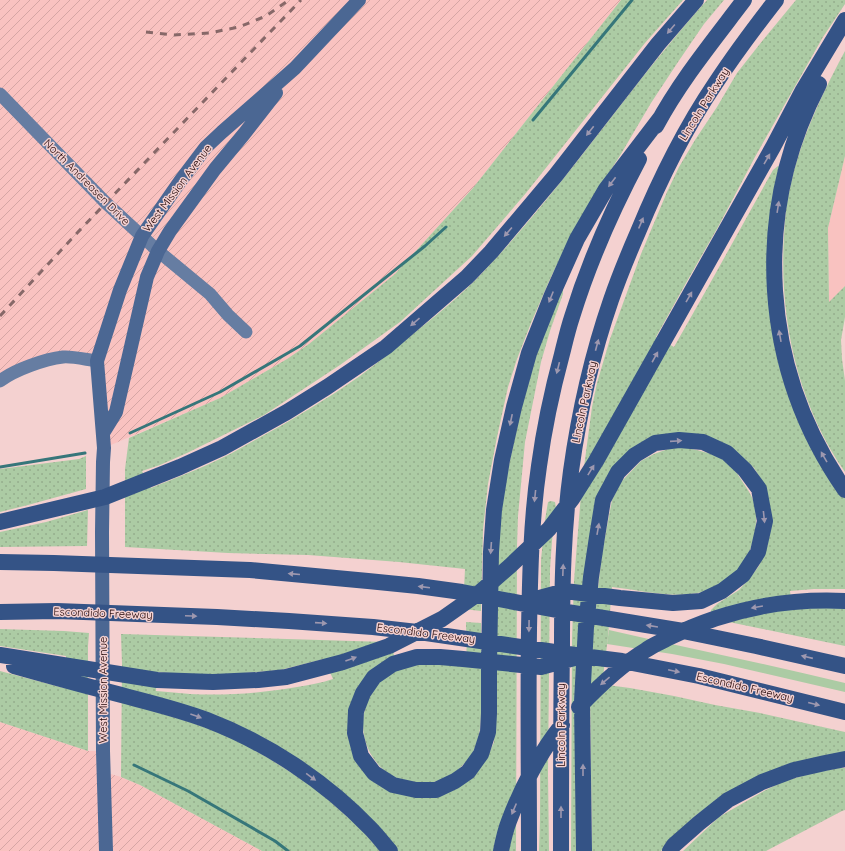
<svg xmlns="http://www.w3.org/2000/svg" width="845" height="851" viewBox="0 0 845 851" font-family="Quicksand,sans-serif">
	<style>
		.built { fill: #f9c2c0 }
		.industrial { fill: url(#industrial-furrows) }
		.grass { fill: url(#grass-dots); fill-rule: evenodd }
		.garden { fill: #accba4 }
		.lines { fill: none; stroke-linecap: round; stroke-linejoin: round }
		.stream { stroke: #36767a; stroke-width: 3 }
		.secondary { stroke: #667da2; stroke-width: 13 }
		.primary { stroke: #4b6793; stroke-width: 14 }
		.highway { stroke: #345386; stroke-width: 16 }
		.rail { stroke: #876868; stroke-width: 3; stroke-dasharray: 7 7; stroke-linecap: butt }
		.oneway { fill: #9e98af }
		.labels { text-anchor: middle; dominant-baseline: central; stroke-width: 3; stroke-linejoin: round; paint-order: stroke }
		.street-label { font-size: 11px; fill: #200506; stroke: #f4d1d0 }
	</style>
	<defs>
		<pattern id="industrial-furrows" width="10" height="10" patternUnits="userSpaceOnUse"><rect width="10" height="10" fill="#f9c2c0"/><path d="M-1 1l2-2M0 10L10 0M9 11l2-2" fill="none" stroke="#d5a5a4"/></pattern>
		<pattern id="grass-dots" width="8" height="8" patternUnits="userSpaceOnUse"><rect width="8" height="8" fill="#accba4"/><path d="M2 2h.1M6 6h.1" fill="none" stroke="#94ad8c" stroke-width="1.8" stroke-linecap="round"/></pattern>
	</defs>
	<rect width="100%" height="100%" fill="#f4d1d0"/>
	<!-- built -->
	<path class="built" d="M845 156V286L829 303 828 228Z"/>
	<!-- industrial -->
	<path class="industrial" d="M0 0H621L473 188 395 274 309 344 287 359 220 398 104 448 97 361 64 357 0 381Z
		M0 722 88 751H103L104 772 121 777 140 785 262 851H0Z"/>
	<!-- grass -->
	<path class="grass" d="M621 0H683L645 43 526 193 472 256 400 322 340 365 264 415 187 453 160 465 142 471 151 488C175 478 200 469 224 457 235 452 246 445 257 439 292 420 327 399 360 376 376 364 392 351 408 338 434 317 461 296 484 271 565 186 629 87 707 0H724L704 24 678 62 651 103 621 154 596 193 571 236 550 279 531 323 517 359 508 387 497 437 488 484 483 530 481 611 463 609 465 569 399 562 308 555 228 553 125 547V469L129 438 220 398 287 359 309 344 395 274 473 188Z
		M796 0H845V4L823 37 781 111 755 157 718 227 686 283 656 337 674 347 708 287 773 170 778 166 781 168 774 335 845 497V589H814L790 591 792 605 845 604V646L729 622 711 614V610L717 604 739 590 749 579 759 566 768 544 761 479 754 468 733 449 667 436 602 489 578 851H571L572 639 574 581 582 482 592 407 597 383 610 339 641 254 667 192 679 167 695 140 717 107 737 73 763 40Z
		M845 51V156L828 228 829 302 845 286V317L841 340 842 359 845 381V472C797 403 779 318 784 236 785 220 786 203 790 188 800 140 822 94 845 51Z
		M562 288 563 290V294L550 331 541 362 525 442 518 516 517 546 516 851H398L394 846 244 731 156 712 187 721 218 732 246 745 270 759 315 788 360 828 380 851H262L140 785 121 777 122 664 121 634 386 642 393 649 394 656 384 662 351 741 407 796 487 758 494 742 496 562 502 499 528 373ZM324 659 333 679C321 683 309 685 297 687 262 693 226 696 190 694 179 693 168 692 156 691L157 672 211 676 280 670Z
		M681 447C694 449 713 453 724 460 732 465 737 473 742 481 746 487 751 494 754 502 760 520 753 550 742 566 740 569 736 571 733 574 724 581 716 588 705 591 677 600 640 590 612 587L608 637 603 677 607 685 630 688 674 696 715 705 760 713 845 732V753L725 795 695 816 671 839 661 851H592L590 690 593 633 602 553 612 500 621 482 641 461 654 454 668 449Z
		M86 456V489L28 505 0 512V469L79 459Z
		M551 501 555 502 556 508 552 541 550 569 548 774 549 851H539L540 819 541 560 545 520 548 502Z
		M88 510 87 546 0 547V532L46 522Z
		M466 622 481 623C481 647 482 672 481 696 481 715 482 735 473 752 470 758 464 764 459 769 447 780 431 785 415 782 410 781 404 781 400 780 365 765 353 724 372 693 375 689 377 684 380 681 386 675 399 668 407 666 426 661 448 665 467 666Z
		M0 629 64 631 89 633 88 646V751L0 722V671L64 688 66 656 0 646Z
		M839 768H845V810L842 811 766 851H683L719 817 764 791 782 782 812 773Z"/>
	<!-- garden -->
	<path class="garden" d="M609 630C687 648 767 664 845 683V692L724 664 672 654 607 644Z"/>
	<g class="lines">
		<!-- stream -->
		<path class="stream" d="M533 120 632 0
			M130 433 220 392 300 346 425 246 446 227
			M0 467 85 453
			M134 765 188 791 275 841 288 851"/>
		<!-- secondary -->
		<path class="secondary" d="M0 94 106 203 158 251 210 294 228 315 246 332
			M0 381C14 370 45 359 63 357 72 356 88 360 97 361"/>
		<!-- primary -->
		<path class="primary" d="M103 433 116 412 147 277 158 251 170 231 215 169 244 134 276 93
			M106 851 103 751 102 532 103 462 104 448 97 361 120 290 142 236 181 180 206 147 222 132 295 68 359 0"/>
		<!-- highway -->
		<path class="highway" d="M819 84C751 215 761 369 845 490
			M656 126C680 81 713 41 744 0
			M0 522 105 497 180 467 222 448 287 412 327 387 386 347 467 277 491 252 556 175 658 44 696 0
			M0 562 54 563 250 570 368 581 418 586 462 592 567 612 683 631 756 646 845 666
			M521 603 565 591 620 598 673 603 701 601 722 591 743 575 758 552 765 521 759 489 745 470 727 453 703 442 679 440 655 443 635 455 618 472 603 500 597 537 591 577 586 627 582 702 584 851
			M0 612 57 611 217 617 289 621 373 627 426 633 582 656 622 661 699 676 845 712
			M0 655 157 680 184 681 213 682 258 680 286 677 343 662 389 646 442 619 479 593 510 566 549 529 572 499 596 461 773 147 803 90 845 20
			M582 656 541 667 463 659 440 657H417L393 664 374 677 363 693 356 711 355 733 361 756 374 773 393 785 416 790H436L455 781 468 772 481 754 488 732 489 713V664L491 552 494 510 502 460 514 407 529 353 552 295 577 239 606 189 661 117
			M14 666C46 675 78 684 110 692 143 701 175 708 207 720 267 743 325 781 370 828 377 835 383 843 390 851
			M579 707C599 686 621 665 646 650 653 645 661 642 668 638 724 610 782 598 845 601
			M501 851C503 841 505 831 509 821 521 789 540 752 562 725
			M529 851C529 777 528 704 529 630 530 575 531 520 539 466 544 429 552 391 562 354 565 342 568 329 572 317 589 262 612 210 639 159
			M561 851C561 783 561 715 562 647 562 588 563 530 571 471 579 413 592 355 611 300 619 277 628 255 638 232 659 181 684 130 715 84 734 55 755 27 776 0
			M670 851 674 845 699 823 728 800 762 782 794 770 825 763 845 759"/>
		<!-- rail -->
		<path class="rail" d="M146 32 174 35 209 33 239 27 266 16 289 0
			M0 316 78 232 301 0"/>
	</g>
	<!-- one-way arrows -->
	<defs><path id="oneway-solid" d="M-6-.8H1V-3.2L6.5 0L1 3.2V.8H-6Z"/></defs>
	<g class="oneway">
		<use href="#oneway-solid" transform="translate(671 29) rotate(130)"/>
		<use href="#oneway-solid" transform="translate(590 131) rotate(128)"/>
		<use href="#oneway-solid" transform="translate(767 159) rotate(-60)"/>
		<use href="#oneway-solid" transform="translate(612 182) rotate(127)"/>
		<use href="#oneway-solid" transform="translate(778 207) rotate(-81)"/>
		<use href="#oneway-solid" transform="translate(641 223) rotate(-67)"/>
		<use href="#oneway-solid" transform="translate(508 232) rotate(131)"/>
		<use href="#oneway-solid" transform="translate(551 297) rotate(112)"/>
		<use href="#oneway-solid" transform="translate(689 297) rotate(-60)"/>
		<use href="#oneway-solid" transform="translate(415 322) rotate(139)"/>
		<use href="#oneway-solid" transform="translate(780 336) rotate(-100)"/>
		<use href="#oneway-solid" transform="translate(597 345) rotate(-75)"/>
		<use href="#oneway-solid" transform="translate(655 357) rotate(-61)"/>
		<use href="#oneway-solid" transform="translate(558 368) rotate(104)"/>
		<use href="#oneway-solid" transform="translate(511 420) rotate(102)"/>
		<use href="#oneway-solid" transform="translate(676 441) rotate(-4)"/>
		<use href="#oneway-solid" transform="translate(824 457) rotate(-120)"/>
		<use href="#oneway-solid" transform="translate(591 470) rotate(-58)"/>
		<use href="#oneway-solid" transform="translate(535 496) rotate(96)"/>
		<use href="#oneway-solid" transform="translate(764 517) rotate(84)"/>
		<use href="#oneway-solid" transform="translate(598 529) rotate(-80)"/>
		<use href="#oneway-solid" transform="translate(491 548) rotate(94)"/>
		<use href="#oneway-solid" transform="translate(563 570) rotate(-88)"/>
		<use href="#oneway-solid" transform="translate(294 574) rotate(-175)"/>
		<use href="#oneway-solid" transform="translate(424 587) rotate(-173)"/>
		<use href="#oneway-solid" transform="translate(757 607) rotate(170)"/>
		<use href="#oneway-solid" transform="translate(191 616) rotate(3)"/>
		<use href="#oneway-solid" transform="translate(321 623) rotate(4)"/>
		<use href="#oneway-solid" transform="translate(529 626) rotate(91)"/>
		<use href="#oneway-solid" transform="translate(652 626) rotate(-171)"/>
		<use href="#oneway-solid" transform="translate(807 657) rotate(-167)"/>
		<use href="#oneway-solid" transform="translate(351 659) rotate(-20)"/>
		<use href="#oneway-solid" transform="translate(674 671) rotate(12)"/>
		<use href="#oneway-solid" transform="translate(605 681) rotate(140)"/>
		<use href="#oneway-solid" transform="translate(814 704) rotate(14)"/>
		<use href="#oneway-solid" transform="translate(196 716) rotate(20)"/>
		<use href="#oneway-solid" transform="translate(583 770) rotate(-90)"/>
		<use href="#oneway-solid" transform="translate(311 777) rotate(36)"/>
		<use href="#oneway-solid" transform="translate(514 809) rotate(113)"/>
		<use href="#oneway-solid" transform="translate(561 812) rotate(-90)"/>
	</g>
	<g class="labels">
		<!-- street labels -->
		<g class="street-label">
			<text transform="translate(704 104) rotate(-58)">Lincoln Parkway</text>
			<text transform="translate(87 182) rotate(45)">North Andreasen Drive</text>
			<text transform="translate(177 188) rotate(-53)">West Mission Avenue</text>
			<text transform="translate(584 402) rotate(-78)">Lincoln Parkway</text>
			<text transform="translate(103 613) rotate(2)">Escondido Freeway</text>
			<text transform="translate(426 633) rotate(7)">Escondido Freeway</text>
			<text transform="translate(745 687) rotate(13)">Escondido Freeway</text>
			<text transform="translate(103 690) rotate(-90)">West Mission Avenue</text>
			<text transform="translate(561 725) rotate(-90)">Lincoln Parkway</text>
		</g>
	</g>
</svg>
